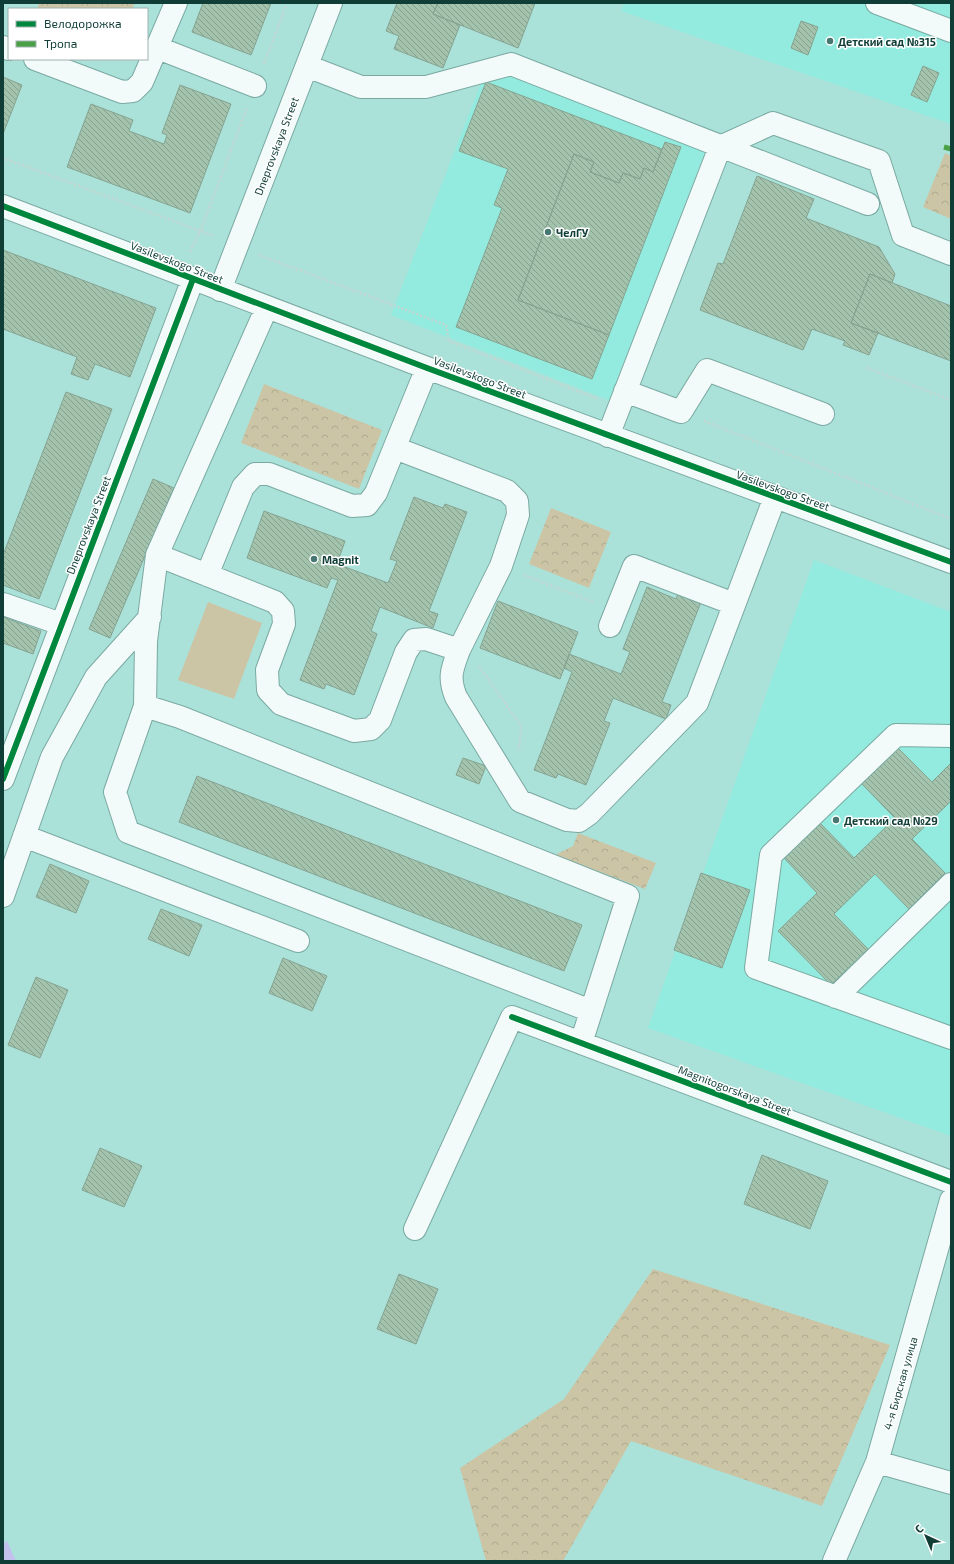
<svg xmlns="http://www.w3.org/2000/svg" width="954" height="1564" viewBox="0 0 954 1564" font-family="'Exo 2',sans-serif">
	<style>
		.built { fill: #92ebde }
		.forest { fill: url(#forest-crowns) }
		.pitch { fill: #cbc5a6 }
		.water { fill: #c3c1ee }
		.building { fill: url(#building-back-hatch); stroke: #86a391 }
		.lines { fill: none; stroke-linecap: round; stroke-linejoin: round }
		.minor-casing { stroke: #7aa9a2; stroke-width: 24 }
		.path { stroke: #c3d5d2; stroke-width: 2.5; stroke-dasharray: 2 2; stroke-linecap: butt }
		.minor { stroke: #f2fbf9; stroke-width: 22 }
		.quiet { stroke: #4aa044; stroke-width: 5; stroke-dasharray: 10 5; stroke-linecap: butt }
		.cycleway-casing { stroke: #fff; stroke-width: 8 }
		.cycleway { stroke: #00873e; stroke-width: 6 }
		.poi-dot { fill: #467770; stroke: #fff; stroke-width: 1.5 }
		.labels { text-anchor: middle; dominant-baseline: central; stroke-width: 3; stroke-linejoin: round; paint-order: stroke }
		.poi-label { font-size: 11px; font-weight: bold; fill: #103e37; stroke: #fff; text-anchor: start }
		.street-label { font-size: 11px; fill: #103e37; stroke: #fff }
	</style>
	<defs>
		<pattern id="forest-crowns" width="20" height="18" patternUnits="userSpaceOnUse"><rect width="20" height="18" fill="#cbc5a6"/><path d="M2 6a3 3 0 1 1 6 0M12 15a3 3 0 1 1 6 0" fill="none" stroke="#adaa90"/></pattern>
		<pattern id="building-back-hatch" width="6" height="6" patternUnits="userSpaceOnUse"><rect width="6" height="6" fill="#a4c3ad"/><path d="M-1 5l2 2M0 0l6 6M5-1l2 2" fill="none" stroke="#84a08e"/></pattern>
	</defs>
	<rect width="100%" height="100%" fill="#aae2da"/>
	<!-- built -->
	<path class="built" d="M624 3H951V124L621 11Z
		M488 65 706 149 609 400 391 315Z
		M814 560 951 612V1136L648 1028Z"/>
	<!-- forest -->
	<path class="forest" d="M39 3H135L132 9H37Z
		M945 153 951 156V219L923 207Z
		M264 384 382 430 359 489 241 443Z
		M551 508 611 532 589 588 529 564Z
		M578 833 656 863 645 889 555 855 573 846Z
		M653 1269 890 1345 822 1506 631 1441 563 1561H486L460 1468 564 1399Z"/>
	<!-- pitch -->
	<path class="pitch" d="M208 602 262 623 234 699 178 680Z"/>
	<!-- water -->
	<path class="water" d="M7 1541 16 1561H3V1544Z"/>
	<!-- building -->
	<path class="building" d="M203 3H271L251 55 192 32Z
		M397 3H438L433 14 460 25 443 68 394 49 399 36 386 31Z
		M438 3H535L518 48 433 14Z
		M801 21 818 27 808 55 791 48Z
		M923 66 939 73 927 102 911 95Z
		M3 77 22 85 3 134Z
		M486 82 662 149 653 172 644 168 640 179 623 173 619 183 590 172 594 162 574 154 518 300 609 335 592 379 456 327 502 208 494 205 508 169 459 151Z
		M180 85 231 104 190 213 67 167 91 104 133 120 129 131 164 144 167 135 162 133Z
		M665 142 681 147 609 335 518 300 574 154 594 162 590 172 619 183 623 173 640 179 644 168 653 172Z
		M757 176 814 199 806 218 879 247 895 274 892 283 870 274 851 323 878 333 869 355 843 345 845 341 812 329 803 350 700 310 718 263 723 264Z
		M3 250 156 308 130 377 95 364 88 380 71 374 77 357 3 329Z
		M870 274 951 306V361L851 323Z
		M66 392 112 409 39 599 3 585V555Z
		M153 479 174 488 110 638 89 629Z
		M414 497 443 508 445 504 467 512 429 611 438 614 433 628 380 607 371 631 377 634 354 695 326 684 324 689 300 680 338 580 331 578 327 588 247 558 264 511 345 541 337 564 388 583 397 561 390 559Z
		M647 587 676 599 678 594 701 602 662 702 671 705 666 719 613 698 604 721 610 723 586 785 558 774 556 778 534 770 572 672 564 668 569 654 621 674 630 652 623 649Z
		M498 601 578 632 560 679 480 648Z
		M3 617 41 631 33 654 3 643Z
		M898 748 932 782 951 763V801L912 839 945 873 909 909 875 874 834 914 868 949 831 985 778 931 817 893 784 858 820 823 854 858 895 818 861 783Z
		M463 758 486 766 479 784 456 775Z
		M197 776 582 925 564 971 179 822Z
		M50 864 89 881 76 913 36 897Z
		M701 873 750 890 722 968 674 950Z
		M161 909 202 925 189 956 148 939Z
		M283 958 327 976 312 1011 269 993Z
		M36 977 68 990 40 1058 8 1045Z
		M100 1148 142 1166 124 1207 82 1190Z
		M762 1155 828 1181 810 1229 744 1204Z
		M399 1274 438 1289 416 1344 377 1329Z"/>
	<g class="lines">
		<defs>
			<path id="minor" d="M877 3 951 31
				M3 47 9 49
				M158 48 255 86
				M35 59 122 92 133 91 142 82 176 3
				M307 66 361 87H426L511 64 868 204
				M3 206 427 368 951 562
				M220 290 331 3
				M267 307 157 555 146 641 145 706 180 717 628 896 581 1043
				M625 391 681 412 707 370 823 414
				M608 436 720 147 773 123 879 161 903 235 951 254
				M395 448 507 491 517 501 518 515 501 566 459 650
				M157 555 275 602 283 611 284 624 267 670 268 690 281 704 354 731 371 729 380 720 406 652 414 640 426 639 459 650C452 669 448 677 456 697L520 801 567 820 579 821 589 814 697 703 775 497
				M207 575 243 487 255 474H269L352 506 367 505 376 493 427 368
				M3 604 61 624
				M610 626 634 566 734 604
				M145 706 115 792 128 832 591 1011
				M951 736 896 735 771 855 756 968 951 1038
				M3 779 193 279
				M24 836 298 941
				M3 896 52 757 96 677 150 617
				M836 997 951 884
				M415 1229 512 1017 951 1182
				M877 1462 951 1483
				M834 1561 877 1462 951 1200"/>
		</defs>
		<!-- minor casing -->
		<use href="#minor" class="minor-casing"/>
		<!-- path -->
		<path class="path" d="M264 64 287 3
			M3 158 214 236
			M190 252 201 229 247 108
			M259 255 446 325 449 341 598 399
			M867 368 951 400
			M704 421 951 519
			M524 575 593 602
			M479 666 521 726 519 750"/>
		<!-- minor -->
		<use href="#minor" class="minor"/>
		<!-- quiet -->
		<path class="quiet" d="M944 147 951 149"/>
		<defs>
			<path id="cycleway" d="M3 206 427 368 951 562
				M3 779 193 279
				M512 1017 951 1182"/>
		</defs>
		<!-- cycleway casing -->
		<use href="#cycleway" class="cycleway-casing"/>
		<!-- cycleway -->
		<use href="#cycleway" class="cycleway"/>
	</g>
	<!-- markers -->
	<g class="poi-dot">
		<circle cx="830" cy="41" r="4"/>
		<circle cx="548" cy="232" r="4"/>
		<circle cx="314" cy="559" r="4"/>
		<circle cx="836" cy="820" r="4"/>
	</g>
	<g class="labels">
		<!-- poi labels -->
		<g class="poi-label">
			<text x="838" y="41">Детский сад №315</text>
			<text x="556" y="232">ЧелГУ</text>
			<text x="322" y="559">Magnit</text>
			<text x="844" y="820">Детский сад №29</text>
		</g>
		<!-- street labels -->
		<g class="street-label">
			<text transform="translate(276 146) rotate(-69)">Dneprovskaya Street</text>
			<text transform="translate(177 262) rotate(21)">Vasilevskogo Street</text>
			<text transform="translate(480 377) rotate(21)">Vasilevskogo Street</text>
			<text transform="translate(783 490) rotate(20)">Vasilevskogo Street</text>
			<text transform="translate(88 525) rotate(-69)">Dneprovskaya Street</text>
			<text transform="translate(735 1090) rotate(21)">Magnitogorskaya Street</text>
			<text transform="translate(900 1383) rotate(-74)">4-я Бирская улица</text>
		</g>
	</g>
	<!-- border -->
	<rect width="954" height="1564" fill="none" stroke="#103e37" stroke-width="8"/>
	<!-- legend -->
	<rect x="8" y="8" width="140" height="52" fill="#ffffff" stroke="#9fb2af"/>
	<rect x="16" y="21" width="20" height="6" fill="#00873e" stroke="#9fb2af"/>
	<text x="44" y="28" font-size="12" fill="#103e37">Велодорожка</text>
	<rect x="16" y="41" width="20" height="6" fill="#4aa044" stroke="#9fb2af"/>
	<text x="44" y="48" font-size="12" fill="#103e37">Тропа</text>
	<!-- north arrow -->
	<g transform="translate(926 1536) rotate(316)" stroke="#ffffff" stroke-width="3" paint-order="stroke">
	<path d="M0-3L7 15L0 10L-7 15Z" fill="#103e37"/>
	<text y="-6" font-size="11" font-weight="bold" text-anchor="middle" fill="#103e37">С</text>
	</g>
</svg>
